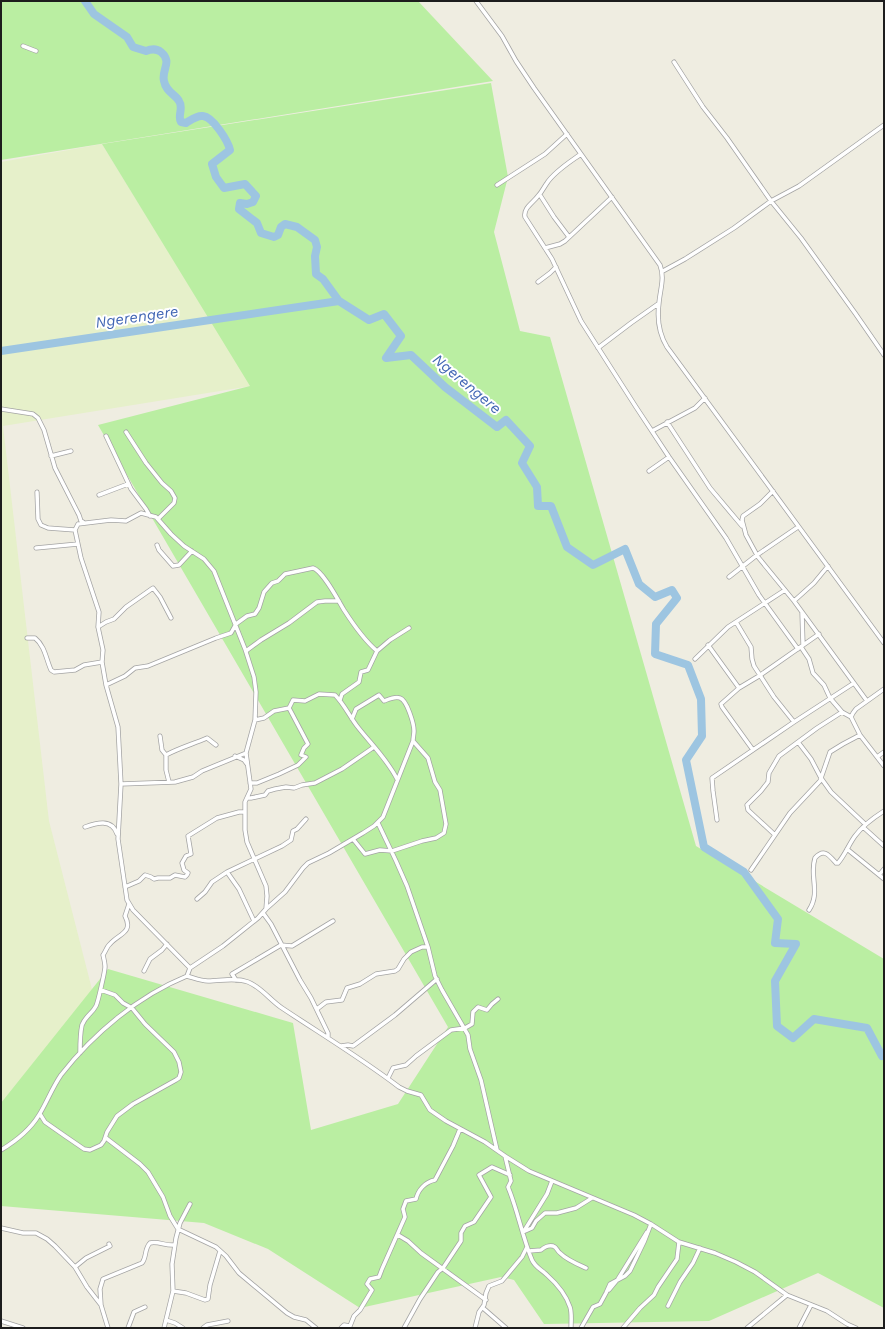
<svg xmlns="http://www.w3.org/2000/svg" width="885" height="1329" viewBox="0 0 885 1329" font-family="'Work Sans',sans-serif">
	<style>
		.farmland { fill: #e6f0ca }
		.grass { fill: #baeea2 }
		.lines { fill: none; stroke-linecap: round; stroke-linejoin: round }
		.river { stroke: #9dc5e1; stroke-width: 8 }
		.minor-casing { stroke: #a4a4a4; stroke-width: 5 }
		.minor { stroke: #fff; stroke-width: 3.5 }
		.labels { text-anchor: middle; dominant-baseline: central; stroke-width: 4; stroke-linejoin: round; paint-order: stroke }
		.water-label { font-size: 15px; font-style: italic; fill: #4166b4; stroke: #fff }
	</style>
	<rect width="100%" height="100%" fill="#efede1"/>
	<!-- farmland -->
	<path class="farmland" d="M102 144 251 386 3 426 49 821 107 1048 1 1119V162Z"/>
	<!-- grass -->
	<path class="grass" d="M1 1H418L493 81 1 160Z
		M491 83 508 177 494 232 520 331 550 337 696 846 884 959V1308L818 1273 709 1321 544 1324 514 1280 501 1277 360 1308 268 1249 204 1223 1 1206V1103L108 969 293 1023 311 1130 398 1104 448 1027 98 425 250 386 102 144Z"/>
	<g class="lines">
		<!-- river -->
		<path class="river" d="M85 1 94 14 127 37 133 47 146 51C151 49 156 48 161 52 173 62 161 70 164 81 166 92 175 94 179 101 184 108 177 116 181 122L186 123C191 120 197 115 203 116 213 117 228 141 230 150L212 164 216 177 224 188 245 184 256 196 253 202 247 204 240 203 239 209 257 223 261 233 274 237 278 235 281 227 285 224 297 227 315 240 317 247 315 256 316 274 323 279 339 301
			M1 351 339 301 369 320 384 314 401 336 386 358 411 355 445 387 497 427 506 420 530 446 522 463 537 487 538 506H551L567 547 593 565 625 549 639 584 655 597 672 590 677 598 656 624 655 654 688 665 701 699 702 736 686 760 704 847 744 872 778 919 775 943 796 944 775 981 777 1026 793 1038 814 1019 867 1028 882 1056 884 1055"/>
		<defs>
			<path id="minor" d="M476 1 502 36 516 61 534 88 660 265C665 278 660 290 659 303 657 318 659 334 667 347L884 643
				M23 46 36 51
				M674 62 703 107 727 138 771 201 801 238 855 313 884 355
				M581 154C570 162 555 171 547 183 544 187 542 192 538 196 533 203 523 208 525 217L552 259 581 321 636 407 669 457 726 538 759 595 798 649
				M497 185 545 154 567 134
				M540 195 554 217 569 237
				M545 248 560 244 565 241 612 197
				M663 271 685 259 734 228 771 201 799 186 884 125
				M538 282 550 273 556 267
				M598 348 631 323 658 304
				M1 409 33 414 38 418 44 430 55 468 79 515 81 521 83 522
				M667 422 710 488 742 526
				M652 431 695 408 705 398
				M126 432 146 463 162 483 171 491 175 498 174 503 158 519
				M106 436 131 489 146 509 150 516
				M51 456 71 451
				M649 471 669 457
				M773 491 760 504 743 516 742 520 746 535 758 557 794 601 867 701
				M37 492 38 519 41 525 48 528 75 530
				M99 495 128 484
				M157 545 159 550 173 566 179 565 192 551
				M36 548 78 544
				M729 577 757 555 798 527
				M794 601 814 583 828 566
				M802 613 803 645
				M736 622 751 647 752 659 754 666 774 697 794 722
				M98 627 106 622 114 619 126 607 153 588 160 597 171 618
				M27 638H35C45 646 46 659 51 670L54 672 75 670 84 665 102 662
				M708 645 739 688
				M801 647 809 659 813 673 824 685 830 698 842 712 851 717
				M246 651 261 640 289 623 317 602 325 601H339
				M695 659 728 627 785 590
				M106 685 125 676 135 668 148 666 216 638 231 633 236 624 247 616 255 614 259 608 264 592 272 583 278 581 285 574 313 568C323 571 338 600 344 610 353 624 364 640 377 651
				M884 689 856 709 853 713 851 717 860 735 884 766
				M340 700 342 694 359 682 361 672 368 670 377 651 390 640 409 628
				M255 720 264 718 274 711 289 708 293 700 305 701 319 694 335 695C344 704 350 717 357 726 371 744 387 759 397 779
				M160 736 162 750 166 755V770L169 782
				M798 742 811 759 821 778 831 792 865 824
				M753 750 722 707 721 704 739 688 759 676 819 634
				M166 755C179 748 193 744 207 738L216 745
				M235 756 244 760 247 764
				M877 757 884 752
				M250 783H257L279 774 298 765 306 757 301 755 304 748 308 744 289 708
				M121 784 175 782 193 777 202 771 246 753
				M247 798H251L265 795 268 791 275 789 286 787 294 788 302 785 315 783 342 769 374 747
				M717 820 713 791 712 778 794 722 854 683
				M378 823 396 861 407 886 428 947 435 976 442 990 468 1035 470 1049 481 1080 497 1150
				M85 827C96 823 112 818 117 834
				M863 827 884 846
				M775 835 748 810 747 805 761 791 768 782 769 773 779 756 817 728 842 712
				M353 839 365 854 380 850 392 851 422 841 436 838 444 833 446 824 440 790 435 782 428 758 413 741
				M847 849 884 879
				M751 870 790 813 820 781 830 752 843 744 860 735
				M227 872 239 889 254 921
				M879 875 884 869
				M125 887 139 881 145 875 151 877 154 879 158 878H170L175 875 185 877 187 875 188 873 184 870 182 863 186 856 191 854 188 836 217 818 239 812H245
				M197 899 205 892 212 882 227 872 282 846 291 840 293 831 297 829 306 819
				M266 909 285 892 303 868 308 863 329 853 363 833 374 826 383 817 413 741C413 738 414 734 414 731 414 724 407 700 400 698 395 696 389 699 384 701L379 695 356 709 352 719
				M809 910C821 892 809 876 815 858 824 848 829 855 836 863H838C845 855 849 844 855 836 863 825 873 818 884 811
				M263 913 271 924 300 980 311 998 328 1033V1037
				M144 971 150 959 162 950 167 944
				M187 976 190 968 223 946 258 918 266 909 267 896 266 886 247 842 245 830V802L251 789 246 753 255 720 256 692 254 677 245 649 214 571 204 559 184 546 171 534 156 517 141 513 126 521 111 520 78 524 75 530 81 558 99 612 98 627 103 650 102 662 106 685 118 727 121 784 118 839 127 900 133 910 190 968
				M236 980 232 974 281 945 292 946 333 921
				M317 1009 326 1002 342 1000 347 988 360 984 376 974 395 971 398 969 404 959 411 952 422 947H428
				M341 1046 348 1045 353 1046 395 1015 437 979
				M80 1053C80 1044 80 1034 82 1025 86 1015 92 1014 96 1006 98 1002 105 971 105 967 105 963 104 959 103 955 106 951 107 946 110 944 118 934 134 933 125 916L129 904
				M388 1078 393 1068 406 1065 416 1056 451 1030 465 1028 472 1024 473 1012 478 1007 487 1010 492 1004 498 999
				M40 1114 45 1122 65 1136 84 1149 90 1150 101 1145 104 1141 107 1132 117 1116 133 1104 176 1080 179 1078 181 1072 179 1062 174 1052 145 1024 132 1008 123 1003 115 995 101 990
				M106 1138 140 1164 148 1172 163 1197 170 1216 178 1229 216 1247 226 1256 239 1273 287 1313 294 1317 306 1320 316 1328
				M1 1150C16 1141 30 1130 39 1115 47 1102 52 1088 61 1075 93 1034 138 996 187 976 194 978 201 981 208 981 221 981 235 977 248 982 261 987 270 1000 282 1008 321 1034 361 1058 399 1087L407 1091 421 1095 430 1110 446 1121 485 1142 505 1156 529 1171 634 1215 651 1224 679 1242 715 1253 736 1262 755 1272 787 1295 827 1311 847 1324 856 1328
				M505 1156 511 1181 508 1187C518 1211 522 1236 532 1260 535 1267 542 1270 547 1275 556 1283 566 1295 570 1307 572 1313 571 1321 571 1328
				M1 1228 23 1233H36L47 1239 55 1246 75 1267 87 1287 101 1305 108 1328
				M524 1231 547 1194 552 1181
				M523 1232 532 1228 536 1221 545 1213H557L576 1208 592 1198
				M398 1235 408 1241 421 1253 486 1300
				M529 1251 541 1250C544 1247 549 1245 553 1246 557 1247 557 1251 560 1253 567 1260 577 1264 586 1268
				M75 1267 86 1258 110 1246 109 1244
				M609 1290 618 1279 647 1232
				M173 1291 186 1293 205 1300 208 1299 210 1285 220 1251
				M101 1305 100 1289 103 1279 142 1263C147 1257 144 1249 150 1243 158 1241 166 1246 174 1245
				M668 1306 680 1282 693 1263 700 1248
				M483 1308 506 1328
				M166 1320 175 1323 183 1328
				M1 1321 23 1328
				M128 1328 134 1312 145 1307
				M164 1328 173 1291 172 1264 176 1238 180 1223 190 1204
				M203 1328 207 1325 228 1321
				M341 1328 344 1325 350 1326 354 1316 360 1310 372 1290 367 1284 370 1279 379 1277 382 1269 405 1217 403 1209 406 1201 416 1199C418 1190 425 1182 435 1180L453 1146 460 1129
				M404 1328 420 1299 438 1272 443 1268 461 1241V1233L465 1226 474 1222 491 1197 479 1175 492 1167 510 1175
				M475 1328 479 1312 484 1305 486 1293 489 1286 502 1281 522 1257 527 1247
				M581 1328 593 1307 600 1304 606 1293 610 1284 625 1276 630 1271 644 1242 651 1224
				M623 1328 640 1308 654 1295 658 1287 677 1259 679 1242
				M747 1328 787 1295
				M799 1328 811 1305"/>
		</defs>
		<!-- minor casing -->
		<use href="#minor" class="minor-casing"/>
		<!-- minor -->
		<use href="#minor" class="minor"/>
	</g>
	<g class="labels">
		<!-- water labels -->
		<g class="water-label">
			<text transform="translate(137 317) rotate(-8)">Ngerengere</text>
			<text transform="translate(467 384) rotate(40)">Ngerengere</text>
		</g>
	</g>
	<!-- border -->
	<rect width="885" height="1329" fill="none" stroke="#1d1d1d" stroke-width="4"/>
</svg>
